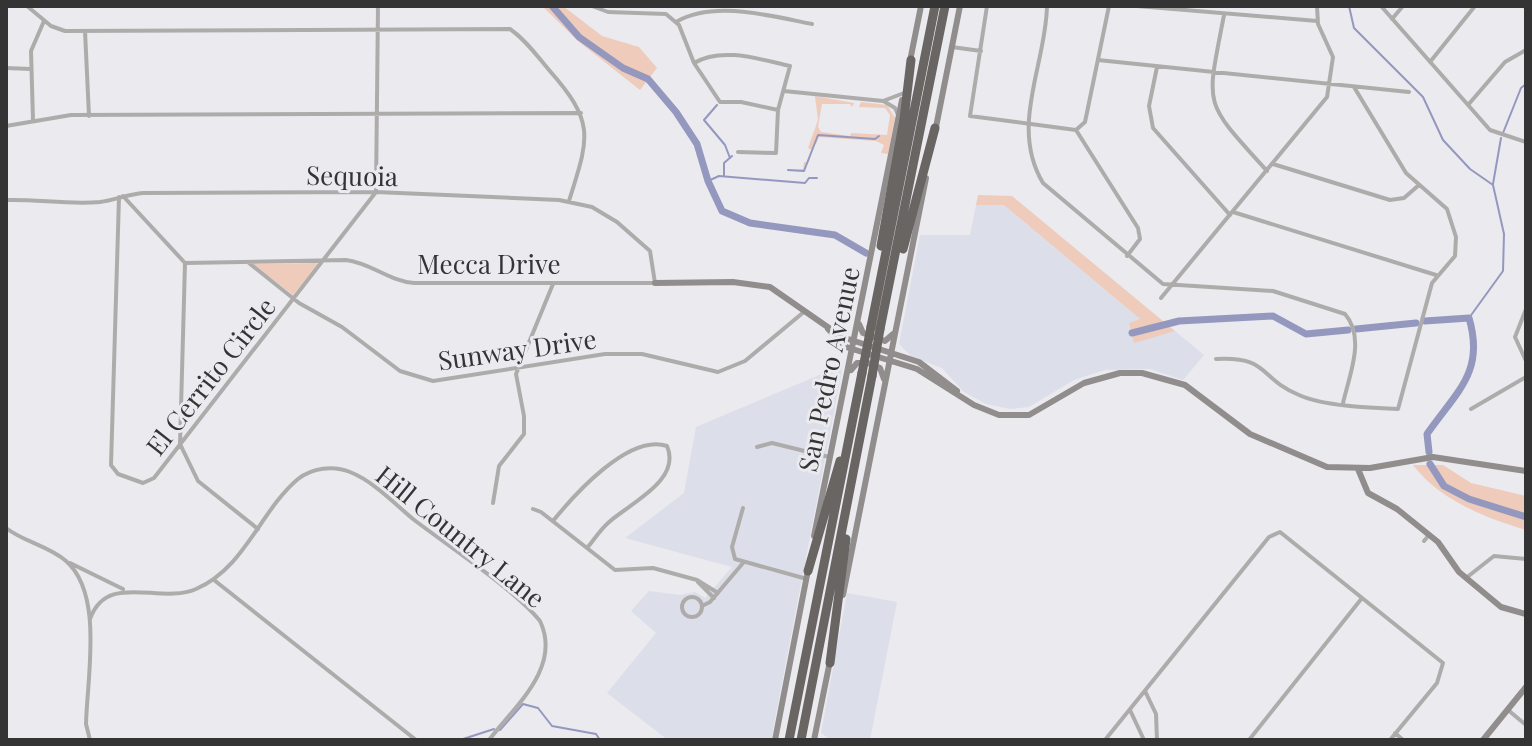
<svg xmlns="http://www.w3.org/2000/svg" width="1532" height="746" viewBox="0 0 1532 746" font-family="'Playfair Display',serif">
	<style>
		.built { fill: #dcdee9 }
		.green { fill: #efcbbb }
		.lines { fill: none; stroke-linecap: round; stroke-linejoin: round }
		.stream { stroke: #9498be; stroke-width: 2 }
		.river { stroke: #9498be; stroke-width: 7 }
		.street { stroke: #aeacab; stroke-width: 4 }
		.secondary { stroke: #908d8c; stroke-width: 6 }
		.highway { stroke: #696563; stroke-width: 9 }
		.highway-bridge { stroke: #696563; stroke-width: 9 }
		.labels { text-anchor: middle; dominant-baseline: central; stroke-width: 6; stroke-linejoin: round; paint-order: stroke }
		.street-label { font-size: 26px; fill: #343435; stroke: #eaeaef }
	</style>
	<rect width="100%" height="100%" fill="#eaeaef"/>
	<!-- built -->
	<path class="built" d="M976 205H1004L1141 320 1134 342 1175 331 1204 355 1183 380 1150 369 1105 370 1074 380 1029 407 1010 409 986 404 964 392 942 368 911 356 899 344 920 235H970Z
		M843 365 771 740H668L607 693 656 633 631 611 649 591 680 595 695 592 705 598 732 567 625 538 684 493 696 427Z
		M847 593 897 602 870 740H831L821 733Z"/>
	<!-- green -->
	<path class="green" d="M542 6H563L602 36 639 47 657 68 640 90 578 41Z
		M815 96 854 103 852 107 850 104H822L818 127 821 132 850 136 851 133 887 135 890 115 885 108 859 107 861 102 887 105 895 118 888 154 881 153 884 145 876 141 819 137 816 144 815 141 804 170H788L803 169 804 162H809L812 150 808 148 818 120Z
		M978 195 1012 196 1175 331 1134 343 1129 323 1140 319 1004 205H976Z
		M253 264 316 263 318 264 293 295Z
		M1413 465H1443L1471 483 1526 496V530C1484 517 1441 501 1413 465Z"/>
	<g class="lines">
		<!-- stream -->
		<path class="stream" d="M1349 6 1354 28 1423 97 1443 140 1470 169 1493 185 1504 234 1503 271 1469 318
			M717 105 704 120 725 145 730 158
			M1503 133 1521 88 1526 84
			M788 170 804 171 818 135 875 139 879 136
			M724 176V163L732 156
			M708 181 719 176 805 183 809 178H817
			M1493 184 1501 138
			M500 730 523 704 538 708 552 726 596 734 600 740
			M460 740 494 729"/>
		<!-- river -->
		<path class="river" d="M552 6 579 37 623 68 648 79 676 112 697 144 708 181 722 211 750 223 835 235 866 253
			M1425 321 1469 318C1485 372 1457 391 1427 434L1429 452
			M1356 329 1416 323
			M1132 333 1179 321 1273 316 1306 334 1348 330
			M1430 464 1444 486 1469 499 1526 517"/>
		<!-- street -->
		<path class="street" d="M27 6 51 26 65 31 510 29C526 40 537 56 549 70 596 123 589 137 569 201
			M592 6 608 12 666 14 679 25 694 63 720 102H741L778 110
			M987 6 970 116 1076 130
			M1047 6C1046 65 1009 126 1043 183L1163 284 1273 291 1345 314C1366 338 1349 376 1343 403
			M1137 6 1317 21
			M1381 6 1490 130 1526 142
			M1524 6 1526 8
			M1224 15C1206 109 1202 99 1267 171
			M1392 19 1403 6
			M676 22C714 0 771 16 812 24
			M85 31 89 116
			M952 47 981 51
			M1098 60 1409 92
			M1430 62 1475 6
			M694 63C722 46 762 60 790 66L778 110 776 153 738 152
			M1157 67 1149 106 1153 128 1230 215
			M6 68 31 69
			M784 91 883 101 904 93
			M885 102 895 108 898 115
			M1468 105 1505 62 1526 50
			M33 120 31 51 44 21
			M6 126 71 115 581 113
			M1076 130 1138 228 1140 239 1127 256
			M1076 130 1085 122 1109 6
			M1273 164 1390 200 1404 198 1419 185
			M119 197 111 465 118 474 143 483 154 478 376 192 378 6
			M6 200C37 199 69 205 100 202 115 200 129 194 143 193L376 192 559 200 592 207 617 222 650 251 655 283H414C389 281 371 263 346 260L185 263 123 196
			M1233 212 1436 275
			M185 263 180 444 198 481 258 529
			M249 263 299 303 342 327 400 371 433 381 605 354H642L718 372 745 361 805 311
			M1161 298 1327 97 1333 57 1318 24 1317 6
			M1526 309 1515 337 1526 361
			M1216 359C1270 356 1259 379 1299 395 1323 406 1371 408 1398 409L1432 283 1455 256 1456 237 1447 209 1406 173 1354 87
			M1471 409 1526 377
			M757 447 772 443 829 457
			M493 503 499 466 524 434V416L516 374 553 284
			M743 508 732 547 735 559 807 579
			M533 509 541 512 615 570 653 568 697 580 718 593
			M553 521C574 495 629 433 667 446 682 481 628 504 608 523 600 530 594 540 587 548
			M6 528C24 542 49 546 66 561 104 594 87 678 86 724L90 740
			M1424 541 1429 535
			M70 563 123 589
			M1466 578 1494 556 1526 559
			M214 580 416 740
			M698 582 714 598
			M682 607a10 10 0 1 1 20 0a10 10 0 1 1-20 0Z
			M702 606 710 602 743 563
			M90 619C107 571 160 605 196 589 245 568 260 511 298 479 312 468 333 465 350 472 373 481 394 503 413 519 448 546 514 589 540 621 562 667 515 706 489 740
			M1145 691 1156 714 1157 740
			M1130 710 1144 740
			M1508 710 1526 725
			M1395 733 1403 740
			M1105 740 1269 537 1280 532 1443 663 1437 683 1390 740
			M1249 740 1362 598"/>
		<!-- secondary -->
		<path class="secondary" d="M910 61 921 6
			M935 132 960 6
			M655 283 733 282 770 287 842 337 919 362 957 391
			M859 324 863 333 885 341 893 334
			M828 329 846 347 917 369 974 405 999 415H1029L1084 383 1120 373H1142L1185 385 1250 434 1327 467 1370 468 1433 457 1526 471
			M851 370 857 363H868L880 368 884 379
			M1358 469 1368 493 1397 509 1438 542 1459 572 1501 607 1526 614
			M814 536 902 100
			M843 595 926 178
			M775 740 808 570
			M814 740 830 661
			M1483 740 1526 687"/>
		<!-- highway -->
		<path class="highway" d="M881 246 904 119 911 60
			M903 249 935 128
			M871 327 935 6
			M880 329 945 6
			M808 571 840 461
			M830 663 846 539
			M789 740 862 373
			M801 740 872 376"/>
		<!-- highway-bridge -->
		<path class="highway-bridge" d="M862 373 871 327
			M872 376 880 329"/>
	</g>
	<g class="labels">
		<!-- street labels -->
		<g class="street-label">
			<text transform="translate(352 175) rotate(1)">Sequoia</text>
			<text x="489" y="263">Mecca Drive</text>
			<text transform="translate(517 349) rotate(-8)">Sunway Drive</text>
			<text transform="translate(828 369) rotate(-78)">San Pedro Avenue</text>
			<text transform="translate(210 376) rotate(-52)">El Cerrito Circle</text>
			<text transform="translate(461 536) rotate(39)">Hill Country Lane</text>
		</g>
	</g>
	<!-- border -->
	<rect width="1532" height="746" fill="none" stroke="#343435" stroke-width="16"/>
</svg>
